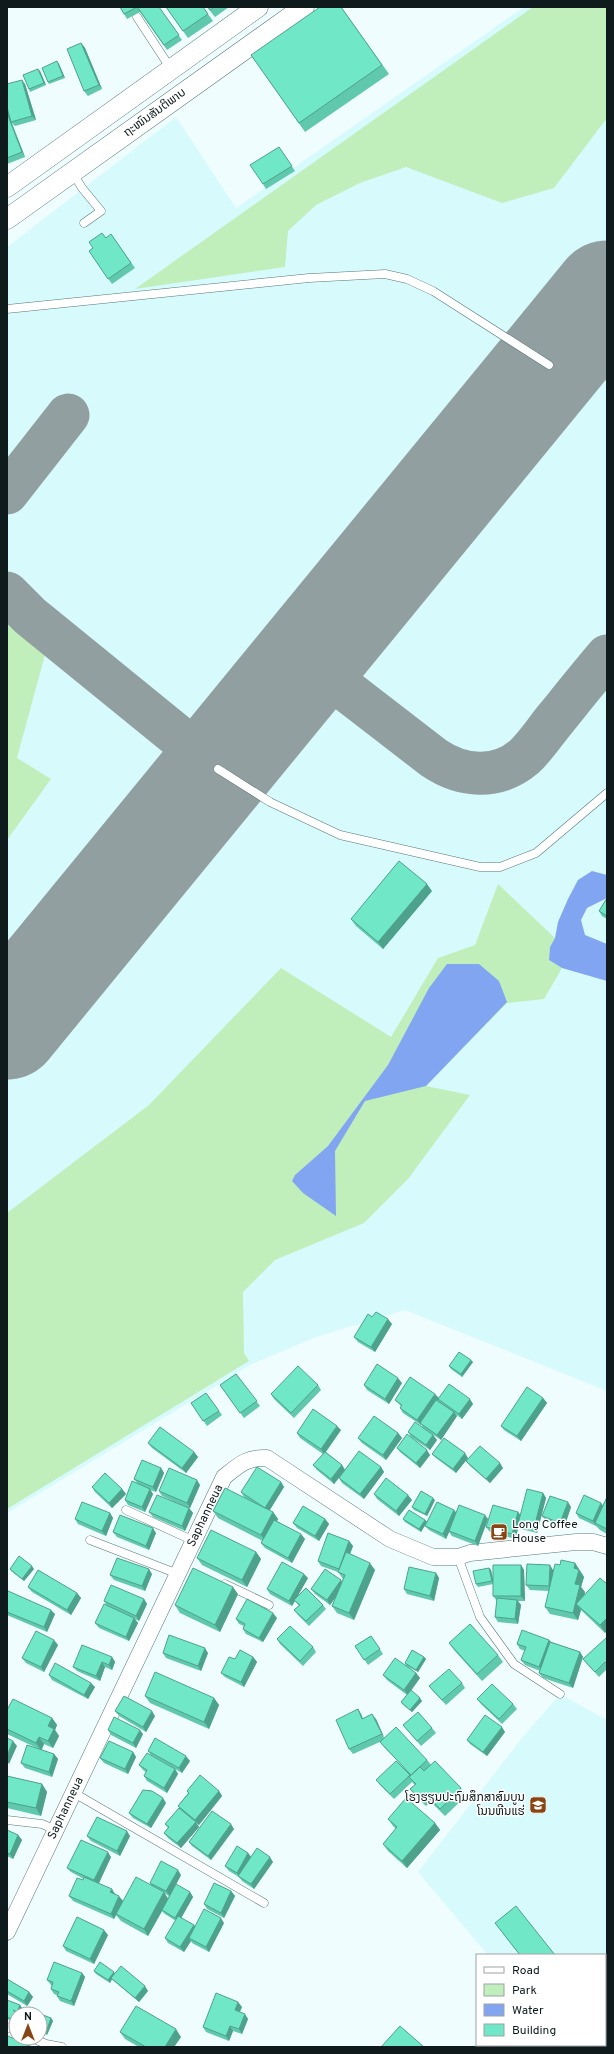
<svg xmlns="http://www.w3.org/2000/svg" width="614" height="2054" viewBox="0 0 614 2054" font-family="Overpass,'Noto Sans Lao',sans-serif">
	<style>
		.built { fill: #d7fafd }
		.green { fill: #c0efbc }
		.water { fill: #82a5f2 }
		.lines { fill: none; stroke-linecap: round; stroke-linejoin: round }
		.taxiway { stroke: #929fa0; stroke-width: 43 }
		.runway { stroke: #929fa0; stroke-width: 107 }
		.service-casing { stroke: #577679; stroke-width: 9 }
		.minor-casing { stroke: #577679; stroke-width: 17 }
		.tertiary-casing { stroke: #577679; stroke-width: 21 }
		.service { stroke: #fff; stroke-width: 8 }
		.minor { stroke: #fff; stroke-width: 16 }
		.tertiary { stroke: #fff; stroke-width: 20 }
		.wall { fill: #60c8ac; fill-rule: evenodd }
		.shaded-wall { fill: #4ea28c }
		.building { fill: #70e8c8; stroke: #4ea28c }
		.labels { text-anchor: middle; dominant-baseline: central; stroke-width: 3; stroke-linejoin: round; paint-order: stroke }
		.street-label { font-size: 12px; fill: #0e1a1c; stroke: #fff }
		.poi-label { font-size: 12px; fill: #0e1a1c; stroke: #fff; text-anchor: start }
	</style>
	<rect width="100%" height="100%" fill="#effdfe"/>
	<!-- built -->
	<path class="built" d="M524 7H607V1391L405 1310 316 1337 252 1364 7 1513V247L176 117 236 208Z
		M560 1694 607 1720V2047H564L563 2045H605V1955H488L418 1872 522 1738Z"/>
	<!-- green -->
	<path class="green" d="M533 7H607V118L554 188 502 203 406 167 360 183 316 205 288 231 285 267 135 289Z
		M7 620 46 651 17 758 51 779 7 840Z
		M498 884 555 938 550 947 549 960 562 968 544 999 507 1003 426 1086 470 1095 408 1179 364 1223 275 1260 243 1292 244 1353 249 1361 7 1509V1213L149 1105 281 968 391 1037 438 958 475 945Z"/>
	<!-- water -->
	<path class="water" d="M592 871 607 875V898L587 908 581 920 585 935 607 944V981L562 968 549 960 550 947 555 938 558 922 568 899 578 880Z
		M447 964H479L499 981 507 1002 426 1086 365 1101 335 1151 336 1216 303 1193 292 1181 295 1175 328 1146 388 1065 429 988Z"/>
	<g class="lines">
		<!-- taxiway -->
		<path class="taxiway" d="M7 493 68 415
			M7 593 30 616 218 769
			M307 660 434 758C462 777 497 780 524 757 536 746 546 730 557 717 574 696 590 676 607 656"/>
		<!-- runway -->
		<path class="runway" d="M7 1026 607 294"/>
		<defs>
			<path id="service" d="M137 17 171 69
				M73 173 82 188 101 211 84 223
				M7 309 309 278 385 274 407 279 433 291 549 365
				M218 769 270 802 340 835 480 867H500L536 853 607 793
				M126 1510 194 1541
				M90 1540 178 1574
				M458 1557 480 1617 514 1664 560 1694
				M225 1584 269 1605
				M74 1793 264 1903
				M7 1820 42 1824 56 1830
				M7 2027 16 2031
				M32 2038 46 2044 62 2047"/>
			<g id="minor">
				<path id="s1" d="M7 1932 224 1477C239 1465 247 1457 267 1458L390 1539 433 1557H458L470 1553 576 1542H593L607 1546"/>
			</g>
			<path id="tertiary" d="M7 187 258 7
				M7 219 304 7"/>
		</defs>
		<!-- service casing -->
		<use href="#service" class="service-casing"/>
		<!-- minor casing -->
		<use href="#minor" class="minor-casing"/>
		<!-- tertiary casing -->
		<use href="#tertiary" class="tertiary-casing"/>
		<!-- service -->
		<use href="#service" class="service"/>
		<!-- minor -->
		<use href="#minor" class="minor"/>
		<!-- tertiary -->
		<use href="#tertiary" class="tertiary"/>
	</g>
	<!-- wall -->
	<path class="wall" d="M120 7H159L182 40 167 50 140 12 127 19Z
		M166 7H203L213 21 188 38Z
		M207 7H229L215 17Z
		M341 7 389 74 305 132 251 55Z
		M81 43 85 48 102 89 88 96 84 91Z
		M59 64 65 78 49 84 48 82Z
		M40 71 46 85 30 92 29 89Z
		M25 84 36 120 15 126 12 123 25 157 7 164V109L9 116Z
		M279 147 295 171 266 189 263 184Z
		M111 234 135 268 112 284 89 251Z
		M432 891 383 949 356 926 351 919Z
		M607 898V919L602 916 599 911Z
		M372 1317 392 1324 375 1352 358 1342 354 1337Z
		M473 1362 462 1377 451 1369 449 1366Z
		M236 1374 260 1406 244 1418 220 1385Z
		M402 1383 389 1404 367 1390 364 1385Z
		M318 1385 321 1390 294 1418 274 1399 271 1394Z
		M206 1393 222 1415 207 1426 191 1403Z
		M438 1398 473 1404 462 1419 454 1413 457 1416 441 1440 423 1428 421 1424V1425L403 1413 400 1408 401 1406 395 1400Z
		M543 1398 547 1403 521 1441 504 1430 501 1426Z
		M341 1430 326 1452 342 1465 345 1470 334 1484 317 1470 313 1465 323 1454 300 1438 297 1433Z
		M408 1432 433 1435 437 1440 430 1450 411 1437Z
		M398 1433 402 1438 386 1460 362 1443 358 1438Z
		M148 1443 194 1452 198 1457 186 1473 152 1448Z
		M397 1448 430 1455 420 1468 400 1452Z
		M432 1454 468 1458 456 1473 436 1458Z
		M466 1461 503 1468 490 1483 470 1466Z
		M381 1467 384 1472 364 1499 342 1483 339 1478Z
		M161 1468 164 1473 156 1492 150 1490 153 1494 145 1512 128 1505 125 1500 137 1483 134 1479Z
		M281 1482 284 1487 269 1511 273 1512 278 1519 277 1521 305 1539 292 1563 265 1548 261 1543 263 1541 218 1518 213 1511 248 1500 244 1497 241 1492Z
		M200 1485 190 1508H189L193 1513 185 1531 153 1517 149 1512 188 1508 162 1496 159 1491Z
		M92 1487 122 1489 126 1494 112 1508 95 1492Z
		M543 1493 546 1498 537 1533 521 1529 519 1526 515 1539 490 1532 486 1527 518 1512 520 1515Z
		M374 1494 412 1500 399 1516 377 1499Z
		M607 1497V1534L600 1530 596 1526 579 1518 576 1513 603 1505Z
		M435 1500 427 1516 414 1510 412 1507Z
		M571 1507 564 1528 546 1521 542 1516Z
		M454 1510 456 1512 488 1519 478 1546 452 1536 449 1532 446 1539 429 1530 425 1526Z
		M110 1513 113 1518 106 1536 78 1524 75 1519Z
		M325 1519 329 1524 319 1541 297 1528 293 1523Z
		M403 1519 425 1520 427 1522 421 1532 405 1522Z
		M113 1532 156 1533 149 1550 117 1537Z
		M349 1541 353 1546 350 1554 375 1570 354 1620 337 1613 332 1606 335 1598 330 1605 315 1594 311 1589 342 1582 343 1579 338 1572 321 1566 318 1561Z
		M256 1552 261 1559 247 1587 202 1565 197 1558Z
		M575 1563 584 1577 581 1587 585 1592 584 1595 607 1584V1630L605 1633 581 1610 578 1620 550 1614 545 1607 549 1591 530 1590 526 1585 553 1570 560 1565Z
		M521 1565 524 1570 525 1601H518L521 1605 518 1624 498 1622 495 1617 497 1601 493 1596V1584L478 1587 476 1584 489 1568 491 1570 493 1581Z
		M10 1569H34L24 1581 11 1571Z
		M436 1573 439 1578 434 1601 407 1594 404 1589Z
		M152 1574 145 1591 114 1580 110 1575Z
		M308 1578 297 1597 323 1605 326 1609 309 1626 298 1615 294 1610 299 1606 295 1601 292 1606 270 1594 267 1589Z
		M28 1587 77 1593 81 1598 71 1615 32 1592Z
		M7 1592 55 1614 47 1632 7 1615Z
		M238 1594 220 1632 180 1613 175 1605Z
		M144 1599 147 1604 139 1621 135 1619 138 1623 129 1641 99 1628 95 1623 107 1606 104 1601Z
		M277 1618 263 1642 246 1634 243 1629 244 1626 239 1624 236 1619Z
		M371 1636 383 1654 368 1665 355 1646Z
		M277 1639 313 1647 316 1652 303 1666 280 1644Z
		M607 1639V1669L599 1677 587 1664 583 1659Z
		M549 1640 551 1642 580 1652 583 1657 573 1688 543 1678 539 1673 540 1671 525 1665 521 1660 525 1651 520 1649 517 1644Z
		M449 1643 498 1655 503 1662 482 1681 454 1650Z
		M58 1645 44 1672 26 1663 22 1658Z
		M163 1653H208L201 1671 166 1658Z
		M112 1657 115 1662 112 1670 105 1667 100 1681 77 1671 73 1667Z
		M253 1657 257 1662 244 1687 225 1677 221 1673 235 1659Z
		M424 1657 426 1659 418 1672 406 1666 405 1663Z
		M416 1673 420 1678 410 1691 422 1701 412 1712 402 1704 401 1702 407 1695 387 1680 383 1675Z
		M49 1675 95 1687 88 1699 52 1680Z
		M462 1683 465 1688 446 1705 433 1691 429 1686Z
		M145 1696 214 1698 219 1705 209 1729 150 1703Z
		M477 1699 513 1704 517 1709 502 1724 481 1704Z
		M358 1709 361 1714 363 1719H376L384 1738 427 1760 431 1765 461 1788 466 1796 445 1816 431 1802 426 1806 415 1796 410 1789 415 1785 412 1782 394 1799 380 1785 376 1780 411 1775 384 1747 380 1742 382 1741 353 1754 349 1749Z
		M7 1710 52 1718 57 1725 55 1730 59 1736 53 1748 44 1744 42 1750 54 1754 58 1759 52 1777 25 1768 21 1763 37 1748 7 1734Z
		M115 1711 155 1716 146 1732 119 1716Z
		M403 1725 432 1728 436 1733 421 1746Z
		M108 1730 143 1734 136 1748 111 1735Z
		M505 1732 487 1756 470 1744 467 1740Z
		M148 1751 190 1761 182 1773 151 1755Z
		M133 1752 136 1757 128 1774 104 1763 100 1758Z
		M139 1765 175 1769 178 1774 167 1793 147 1781 144 1776 146 1772 143 1770Z
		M7 1776 42 1784 47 1792 41 1816 7 1808Z
		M187 1791H219L222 1796 199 1825 196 1823 199 1827 181 1848 168 1838 164 1833 168 1828 165 1824 180 1809 178 1806 188 1793Z
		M166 1803 151 1828 133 1818 129 1813Z
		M388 1819 435 1823 440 1830 407 1868 388 1851 383 1844 396 1829 393 1826Z
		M234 1829 211 1860 192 1846 189 1842Z
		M7 1830 18 1835 22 1840 13 1859 7 1856Z
		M87 1836H130L120 1856 91 1841Z
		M248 1853 251 1857 273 1862 254 1889 242 1881 239 1877 229 1871 225 1866Z
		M111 1857 99 1883 115 1894 123 1901 152 1886 150 1883 181 1875 174 1888 190 1892 193 1897 181 1918 194 1925 195 1927 224 1923 209 1952 192 1943 191 1941 184 1952 168 1943 165 1938 176 1921 165 1914 162 1911 148 1936 121 1921 116 1915 114 1919 73 1901 69 1896 84 1879 71 1872 67 1868ZM164 1893 169 1896 168 1898Z
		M231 1891 235 1896 224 1918 207 1909 204 1904Z
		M495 1923 555 1955H520Z
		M108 1935 94 1964 66 1951 63 1946Z
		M94 1971 115 1973 148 1991 139 2002 115 1982 112 1979 110 1983 96 1974Z
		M82 1973 85 1977 74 2006 60 2001 57 1996V1995L54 1994 51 1989 52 1985H51L47 1980Z
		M7 1979 29 1992 33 1997 27 2006 7 1994Z
		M7 2000 20 2005 22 2008 19 2014H16V2022L7 2019Z
		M242 2007 240 2012 248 2019 242 2034 233 2031 229 2041 206 2032 203 2027Z
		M40 2014 51 2018 53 2021 47 2035 40 2032Z
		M605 2021 607 2023V2047H593L592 2045H605Z
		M120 2032 181 2037 174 2047H139L125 2039Z
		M499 2045H510L508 2047H500Z"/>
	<!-- shaded-wall -->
	<path class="shaded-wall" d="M81 43 85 48 102 89 99 85Z
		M57 61 59 64 65 78 63 76Z
		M38 69 40 71 46 85 44 83Z
		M22 80 25 84 36 120 32 116Z
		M7 109 12 121 11 122 25 157 22 152 7 113Z
		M427 884 432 891 383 949 378 942Z
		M388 1319 392 1324 375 1352 371 1347Z
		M471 1360 473 1362 462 1377 461 1374Z
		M398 1378 402 1383 389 1404 385 1399Z
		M435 1394 439 1398 421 1424 420 1423 421 1424V1425L417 1420Z
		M543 1398 547 1403 521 1441 517 1436Z
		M470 1399 473 1404 462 1419 459 1414Z
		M454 1412 457 1416 441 1440 437 1435Z
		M337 1426 341 1430 324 1454 321 1449Z
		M398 1433 402 1438 386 1460 383 1455Z
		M433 1435 437 1440 430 1450 426 1445Z
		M427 1450 430 1455 420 1468 416 1463Z
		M194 1452 198 1457 186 1473 182 1468Z
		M465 1453 468 1458 456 1473 453 1469Z
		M500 1463 503 1468 490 1483 486 1479Z
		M342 1465 345 1470 334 1484 331 1479Z
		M381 1467 384 1472 364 1499 360 1494Z
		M161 1468 164 1473 156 1492 153 1487Z
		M197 1480 200 1485 190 1508 187 1503Z
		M281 1482 284 1487 268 1513 265 1508Z
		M122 1489 126 1494 112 1508 109 1503Z
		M150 1489 153 1494 145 1512 142 1507Z
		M543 1493 546 1498 537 1533 534 1528Z
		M408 1495 412 1500 399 1516 396 1511Z
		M433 1498 435 1500 427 1516 425 1514Z
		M568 1502 571 1507 564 1528 560 1523Z
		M601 1503 605 1508 595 1523 596 1526 593 1521Z
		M189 1508 193 1513 185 1531 182 1526Z
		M454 1510 457 1514 446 1539 443 1534Z
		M273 1512 278 1519 266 1542 261 1535Z
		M518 1512 522 1517 518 1524 519 1526 515 1539 512 1534Z
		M110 1513 113 1518 106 1536 102 1531Z
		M485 1515 488 1519 478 1546 475 1541Z
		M325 1519 329 1524 319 1541 315 1536Z
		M425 1520 427 1522 421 1532 419 1529Z
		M153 1528 156 1533 149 1550 146 1546Z
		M301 1534 305 1539 292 1563 288 1558Z
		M349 1541 353 1546 342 1574 339 1569Z
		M256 1552 261 1559 247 1587 242 1580Z
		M370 1563 375 1570 354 1620 349 1613Z
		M575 1563 584 1577 581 1587 585 1592 581 1609 576 1604 581 1610 578 1620 573 1613 575 1584 574 1568Z
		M521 1565 524 1570 525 1601 521 1596Z
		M550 1565 553 1570 552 1591 549 1586Z
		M32 1566 34 1569 24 1581 22 1579Z
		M489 1568 491 1570 494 1583 492 1581Z
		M149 1569 152 1574 145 1591 142 1586Z
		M436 1573 439 1578 434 1601 430 1596Z
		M304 1574 308 1578 292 1606 289 1601Z
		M341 1580 344 1585 330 1605 327 1600Z
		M233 1587 238 1594 220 1632 215 1625Z
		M77 1593 81 1598 71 1615 67 1610Z
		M144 1599 147 1604 139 1621 136 1616Z
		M517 1600 521 1605 518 1624 515 1619Z
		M51 1610 55 1614 47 1632 44 1627Z
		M273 1613 277 1618 263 1642 259 1638Z
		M134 1618 138 1623 129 1641 126 1637Z
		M607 1618V1630L605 1633 600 1625Z
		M54 1640 58 1645 44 1672 41 1667Z
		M549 1640 553 1645 543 1672 539 1667Z
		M205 1648 208 1653 201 1671 198 1666Z
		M580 1652 583 1657 573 1688 569 1683Z
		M112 1657 115 1662 112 1670 109 1665Z
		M253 1657 257 1662 244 1687 241 1682Z
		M424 1657 426 1659 418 1672 416 1670Z
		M102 1662 105 1667 100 1681 96 1676Z
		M416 1673 420 1678 408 1695 404 1690Z
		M91 1683 95 1687 88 1699 84 1695Z
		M214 1698 219 1705 209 1729 204 1722Z
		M420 1698 422 1701 412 1712 410 1710Z
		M358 1709 361 1714 365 1724 362 1719Z
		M152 1711 155 1716 146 1732 143 1727Z
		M372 1714 376 1719 385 1739 382 1734Z
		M52 1718 57 1725 55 1730 59 1736 53 1748 48 1741V1726Z
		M502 1727 505 1732 487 1756 483 1752Z
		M140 1730 143 1734 136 1748 133 1743Z
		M39 1737 44 1744 41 1750 36 1743Z
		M13 1741 17 1746 9 1764 7 1761V1756Z
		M133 1752 136 1757 128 1774 125 1769Z
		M54 1754 58 1759 52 1777 49 1772Z
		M186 1756 190 1761 182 1773 179 1768Z
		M175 1769 178 1774 167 1793 164 1788Z
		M42 1784 47 1792 41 1816 36 1808Z
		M219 1791 222 1796 199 1825 195 1820Z
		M163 1798 166 1803 151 1828 147 1824Z
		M196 1822 199 1827 181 1848 177 1843Z
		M435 1823 440 1830 407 1868 402 1861Z
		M231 1824 234 1829 211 1860 208 1856Z
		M127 1831 130 1836 120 1856 117 1851Z
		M18 1835 22 1840 13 1859 10 1854Z
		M108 1852 111 1857 98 1885 94 1880Z
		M248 1853 252 1858 240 1878 237 1873Z
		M270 1857 273 1862 254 1889 251 1884Z
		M178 1870 181 1875 170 1896 166 1891Z
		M112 1889 115 1894 114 1897 110 1892Z
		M231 1891 235 1896 224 1918 221 1913Z
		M164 1892 168 1899 162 1910V1911L148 1936 144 1929Z
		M190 1892 193 1897 179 1922 175 1918Z
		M119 1896 123 1901 114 1919 111 1914Z
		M221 1918 224 1923 209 1952 206 1947Z
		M194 1925 197 1930 189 1938 191 1941 184 1952 180 1947Z
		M104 1930 108 1935 94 1964 90 1959Z
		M114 1972 115 1974 111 1978 112 1979 110 1983 108 1980Z
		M82 1973 85 1977 74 2006 71 2001Z
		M145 1986 148 1991 139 2002 135 1998Z
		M29 1992 33 1997 27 2006 24 2001Z
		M238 2002 242 2007 238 2015 235 2010Z
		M20 2005 22 2008 19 2014H18L17 2012Z
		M245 2014 248 2019 242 2034 239 2029Z
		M16 2015V2022L14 2020Z
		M51 2018 53 2021 47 2035 46 2032Z
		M230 2026 233 2031 229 2041 226 2036Z
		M176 2029 181 2037 174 2047H165Z"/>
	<!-- building -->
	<path class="building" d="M120 7H137L124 14Z
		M140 7H159L179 35 164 45 138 8Z
		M166 7H203L208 14 183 31Z
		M208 7H214L210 10Z
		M320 7H341L382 65 299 123 251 55Z
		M81 43 99 85 84 91 67 49Z
		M57 61 63 76 48 82 42 68Z
		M38 69 44 83 29 89 23 75Z
		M22 80 32 116 11 122 7 107V84Z
		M7 113 22 152 7 158Z
		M279 147 292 166 263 184 250 165Z
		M102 233 106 238 111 234 131 263 108 279 89 251 93 248 89 242Z
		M399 861 427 884 378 942 351 919Z
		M607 898V916L599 911Z
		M376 1312 388 1319 371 1347 354 1337 368 1314 372 1317Z
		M459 1352 471 1360 461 1374 449 1366Z
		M377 1364 398 1378 385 1399 364 1385Z
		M298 1366 318 1385 291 1413 271 1394Z
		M236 1374 257 1401 240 1413 220 1385Z
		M410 1377 435 1394 417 1420 400 1408 402 1405 395 1400Z
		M449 1384 470 1399 459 1414 438 1399Z
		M527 1387 543 1398 517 1436 501 1426Z
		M206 1393 219 1411 203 1421 191 1403Z
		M436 1400 454 1412 437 1435 420 1423Z
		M313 1409 337 1426 321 1449 297 1433Z
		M374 1416 398 1433 383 1455 358 1438Z
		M415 1422 433 1435 426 1445 408 1432Z
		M160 1427 194 1452 182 1468 148 1443Z
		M407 1434 427 1450 416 1463 397 1448Z
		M444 1438 465 1453 453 1469 432 1454Z
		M480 1446 500 1463 486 1479 466 1461Z
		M359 1451 381 1467 360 1494 339 1478Z
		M325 1452 342 1465 331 1479 313 1465Z
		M142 1460 161 1468 153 1487 134 1479Z
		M257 1467 281 1482 265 1508 241 1492Z
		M169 1468 197 1480 187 1503 159 1491Z
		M105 1473 122 1489 109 1503 92 1487Z
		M386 1478 408 1495 396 1511 374 1494Z
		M132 1481 150 1489 142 1507 125 1500Z
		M225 1488 273 1512 261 1535 213 1511Z
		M527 1489 543 1493 534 1528 518 1524Z
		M421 1491 433 1498 425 1514 412 1507Z
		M157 1495 189 1508 182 1526 149 1512Z
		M584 1495 601 1503 593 1521 576 1513Z
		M550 1496 568 1502 560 1523 542 1516Z
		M607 1497V1529L595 1523Z
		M82 1502 110 1513 102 1531 75 1519Z
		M437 1502 454 1510 443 1534 425 1526Z
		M459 1505 485 1515 475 1541 449 1531Z
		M493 1505 518 1512 512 1534 486 1527Z
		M303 1506 325 1519 315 1536 293 1523Z
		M409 1510 425 1520 419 1529 403 1519Z
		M120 1515 153 1528 146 1546 113 1532Z
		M274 1520 301 1534 288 1558 261 1543Z
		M211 1530 256 1552 242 1580 197 1558Z
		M328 1533 349 1541 339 1569 318 1561Z
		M346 1552 370 1563 349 1613 332 1606 345 1575 338 1572Z
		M19 1556 32 1566 22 1579 10 1569Z
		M117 1558 149 1569 142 1586 110 1575Z
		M561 1560 575 1563 574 1568 579 1570 575 1584 580 1585 573 1613 545 1607 555 1564 560 1565Z
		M282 1562 304 1574 289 1601 267 1589Z
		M527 1564 550 1565 549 1586 526 1585Z
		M493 1565H521V1596H493Z
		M409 1567 436 1573 430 1596 404 1589Z
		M193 1568 233 1587 215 1625 175 1605Z
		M489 1568 492 1581 476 1584 473 1571Z
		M325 1569 341 1580 327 1600 311 1589Z
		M38 1570 77 1593 67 1610 28 1587Z
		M600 1578 607 1584V1618L600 1625 576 1604Z
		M111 1585 144 1599 136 1616 104 1601Z
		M306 1588 323 1605 306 1621 294 1610 300 1605 294 1600Z
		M8 1591 51 1610 44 1627 7 1612V1592Z
		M497 1598 517 1600 515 1619 495 1617Z
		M247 1599 273 1613 259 1638 243 1629 245 1624 236 1619Z
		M104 1604 134 1618 126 1637 95 1623Z
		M470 1624 498 1655 477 1674 449 1643Z
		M290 1626 313 1647 300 1661 277 1639Z
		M522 1630 549 1640 539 1667 521 1660 526 1647 517 1644Z
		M36 1631 54 1640 41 1667 22 1658Z
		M169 1635 205 1648 198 1666 163 1653Z
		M371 1636 380 1649 364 1660 355 1646Z
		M606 1638 607 1639V1664L605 1662 595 1672 583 1659Z
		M550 1642 580 1652 569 1683 539 1673Z
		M82 1645 112 1657 109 1665 102 1662 96 1676 73 1667Z
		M240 1650 253 1657 241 1682 221 1673 229 1657 235 1659Z
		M412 1650 424 1657 416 1670 405 1663Z
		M395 1658 416 1673 404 1690 383 1675Z
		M55 1663 91 1683 84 1695 49 1675Z
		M449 1669 462 1683 442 1700 429 1686Z
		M155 1672 214 1698 204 1722 145 1696Z
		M492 1684 513 1704 499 1719 477 1699Z
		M411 1690 420 1698 410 1710 401 1702Z
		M124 1696 152 1711 143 1727 115 1711Z
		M13 1699 52 1718 48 1726 54 1729 48 1741 39 1737 36 1743 7 1729V1710Z
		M358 1709 362 1719 372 1714 382 1734 349 1749 336 1720Z
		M418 1712 432 1728 417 1741 403 1725Z
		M485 1715 502 1727 483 1752 467 1740Z
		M114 1717 140 1730 133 1743 108 1730Z
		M396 1727 427 1760 411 1775 380 1742Z
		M7 1738 13 1741 7 1756Z
		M155 1738 186 1756 179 1768 148 1751Z
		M109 1741 133 1752 125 1769 100 1758Z
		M27 1745 54 1754 49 1772 21 1763Z
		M147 1753 175 1769 164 1788 144 1776 147 1770 139 1765Z
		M396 1761 410 1775 390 1794 376 1780Z
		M435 1761 461 1788 440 1809 426 1794 421 1799 410 1789 416 1784 409 1777 420 1767 424 1771Z
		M200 1775 219 1791 195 1820 178 1806 189 1793 187 1791Z
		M7 1776 42 1784 36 1808 7 1802Z
		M143 1790 152 1791 163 1798 147 1824 129 1813Z
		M406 1798 435 1823 402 1861 383 1844 397 1827 388 1819Z
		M179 1808 196 1822 177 1843 164 1833 169 1827 165 1824Z
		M212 1811 231 1824 208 1856 189 1842Z
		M97 1817 127 1831 117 1851 87 1836Z
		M7 1830 18 1835 10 1854 7 1853Z
		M81 1840 108 1852 94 1880 67 1868Z
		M237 1846 248 1853 237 1873 225 1866Z
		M257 1848 270 1857 251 1884 238 1876Z
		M161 1861 178 1870 166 1891 150 1883Z
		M84 1877 112 1889 110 1892 119 1896 111 1914 69 1896 77 1878 83 1880Z
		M136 1877 164 1892 144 1929 116 1914Z
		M214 1883 231 1891 221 1913 204 1904Z
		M176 1884 190 1892 175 1918 162 1910Z
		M516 1906 555 1955H520L495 1923Z
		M204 1909 221 1918 206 1947 189 1938Z
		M178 1916 194 1925 180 1947 165 1938Z
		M77 1917 104 1930 90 1959 63 1946Z
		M54 1962 82 1973 71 2001 57 1996 59 1992 51 1989 53 1982 47 1980Z
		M100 1962 114 1972 108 1980 94 1971Z
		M121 1966 145 1986 135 1998 111 1978Z
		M7 1979 29 1992 24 2001 7 1991Z
		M216 1993 238 2002 235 2010 245 2014 239 2029 230 2026 226 2036 203 2027Z
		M7 2000 20 2005 17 2012 13 2010 17 2013 14 2020 7 2017Z
		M136 2006 176 2029 165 2047H146L120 2032Z
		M35 2012 51 2018 46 2032 40 2030V2014H34Z
		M605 2021 607 2023V2040L605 2042Z
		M400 2026 424 2047H381Z
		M8 2036 32 2047H7V2038Z
		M592 2045H600L598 2047H594Z"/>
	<!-- icons -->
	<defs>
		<symbol id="cafe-square" viewBox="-11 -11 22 22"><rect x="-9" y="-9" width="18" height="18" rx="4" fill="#874514" stroke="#fff"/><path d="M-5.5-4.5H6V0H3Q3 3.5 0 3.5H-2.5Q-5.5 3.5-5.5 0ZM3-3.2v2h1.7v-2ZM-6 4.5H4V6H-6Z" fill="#fff"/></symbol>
		<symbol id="school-square" viewBox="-11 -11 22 22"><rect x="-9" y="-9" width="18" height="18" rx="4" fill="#874514" stroke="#fff"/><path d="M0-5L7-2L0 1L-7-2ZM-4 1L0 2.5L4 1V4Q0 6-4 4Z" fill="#fff"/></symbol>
	</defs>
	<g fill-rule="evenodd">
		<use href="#cafe-square" x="489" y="1522" width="20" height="20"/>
		<use href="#school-square" x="528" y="1795" width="20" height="20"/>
	</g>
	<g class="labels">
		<!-- street labels -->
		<g class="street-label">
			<text transform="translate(155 113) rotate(-36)">ຖະໜົນສັນຕິພາບ</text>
			<text stroke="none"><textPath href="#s1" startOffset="461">Saphanneua</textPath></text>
			<text stroke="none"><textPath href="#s1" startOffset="137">Saphanneua</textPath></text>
		</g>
		<!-- poi labels -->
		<g class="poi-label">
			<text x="512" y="1525">Long Coffee<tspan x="512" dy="14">House</tspan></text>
			<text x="525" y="1798" text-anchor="end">ໂຮງຮຽນປະຖົມສຶກສາສົມບູນ<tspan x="525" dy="14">ໂນນຫີນແຮ່</tspan></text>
		</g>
	</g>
	<!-- border -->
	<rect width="614" height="2054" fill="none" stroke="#0e1a1c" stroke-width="16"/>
	<!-- legend -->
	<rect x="476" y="1954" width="130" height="92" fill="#ffffff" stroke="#9fa3a4"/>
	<rect x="484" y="1967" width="20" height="6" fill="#ffffff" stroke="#9fa3a4"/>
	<text x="512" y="1974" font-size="12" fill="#0e1a1c">Road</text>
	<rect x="484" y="1984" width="20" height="12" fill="#c0efbc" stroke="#9fa3a4"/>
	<text x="512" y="1994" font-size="12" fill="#0e1a1c">Park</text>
	<rect x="484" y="2004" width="20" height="12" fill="#82a5f2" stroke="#9fa3a4"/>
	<text x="512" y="2014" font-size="12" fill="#0e1a1c">Water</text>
	<rect x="484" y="2024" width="20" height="12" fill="#70e8c8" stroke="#9fa3a4"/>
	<text x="512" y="2034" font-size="12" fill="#0e1a1c">Building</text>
	<!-- north arrow -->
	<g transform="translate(28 2026)"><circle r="19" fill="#ffffff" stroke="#9fa3a4"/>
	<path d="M0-3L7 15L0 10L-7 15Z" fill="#874514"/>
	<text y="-6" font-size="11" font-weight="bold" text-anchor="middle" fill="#0e1a1c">N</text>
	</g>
</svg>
